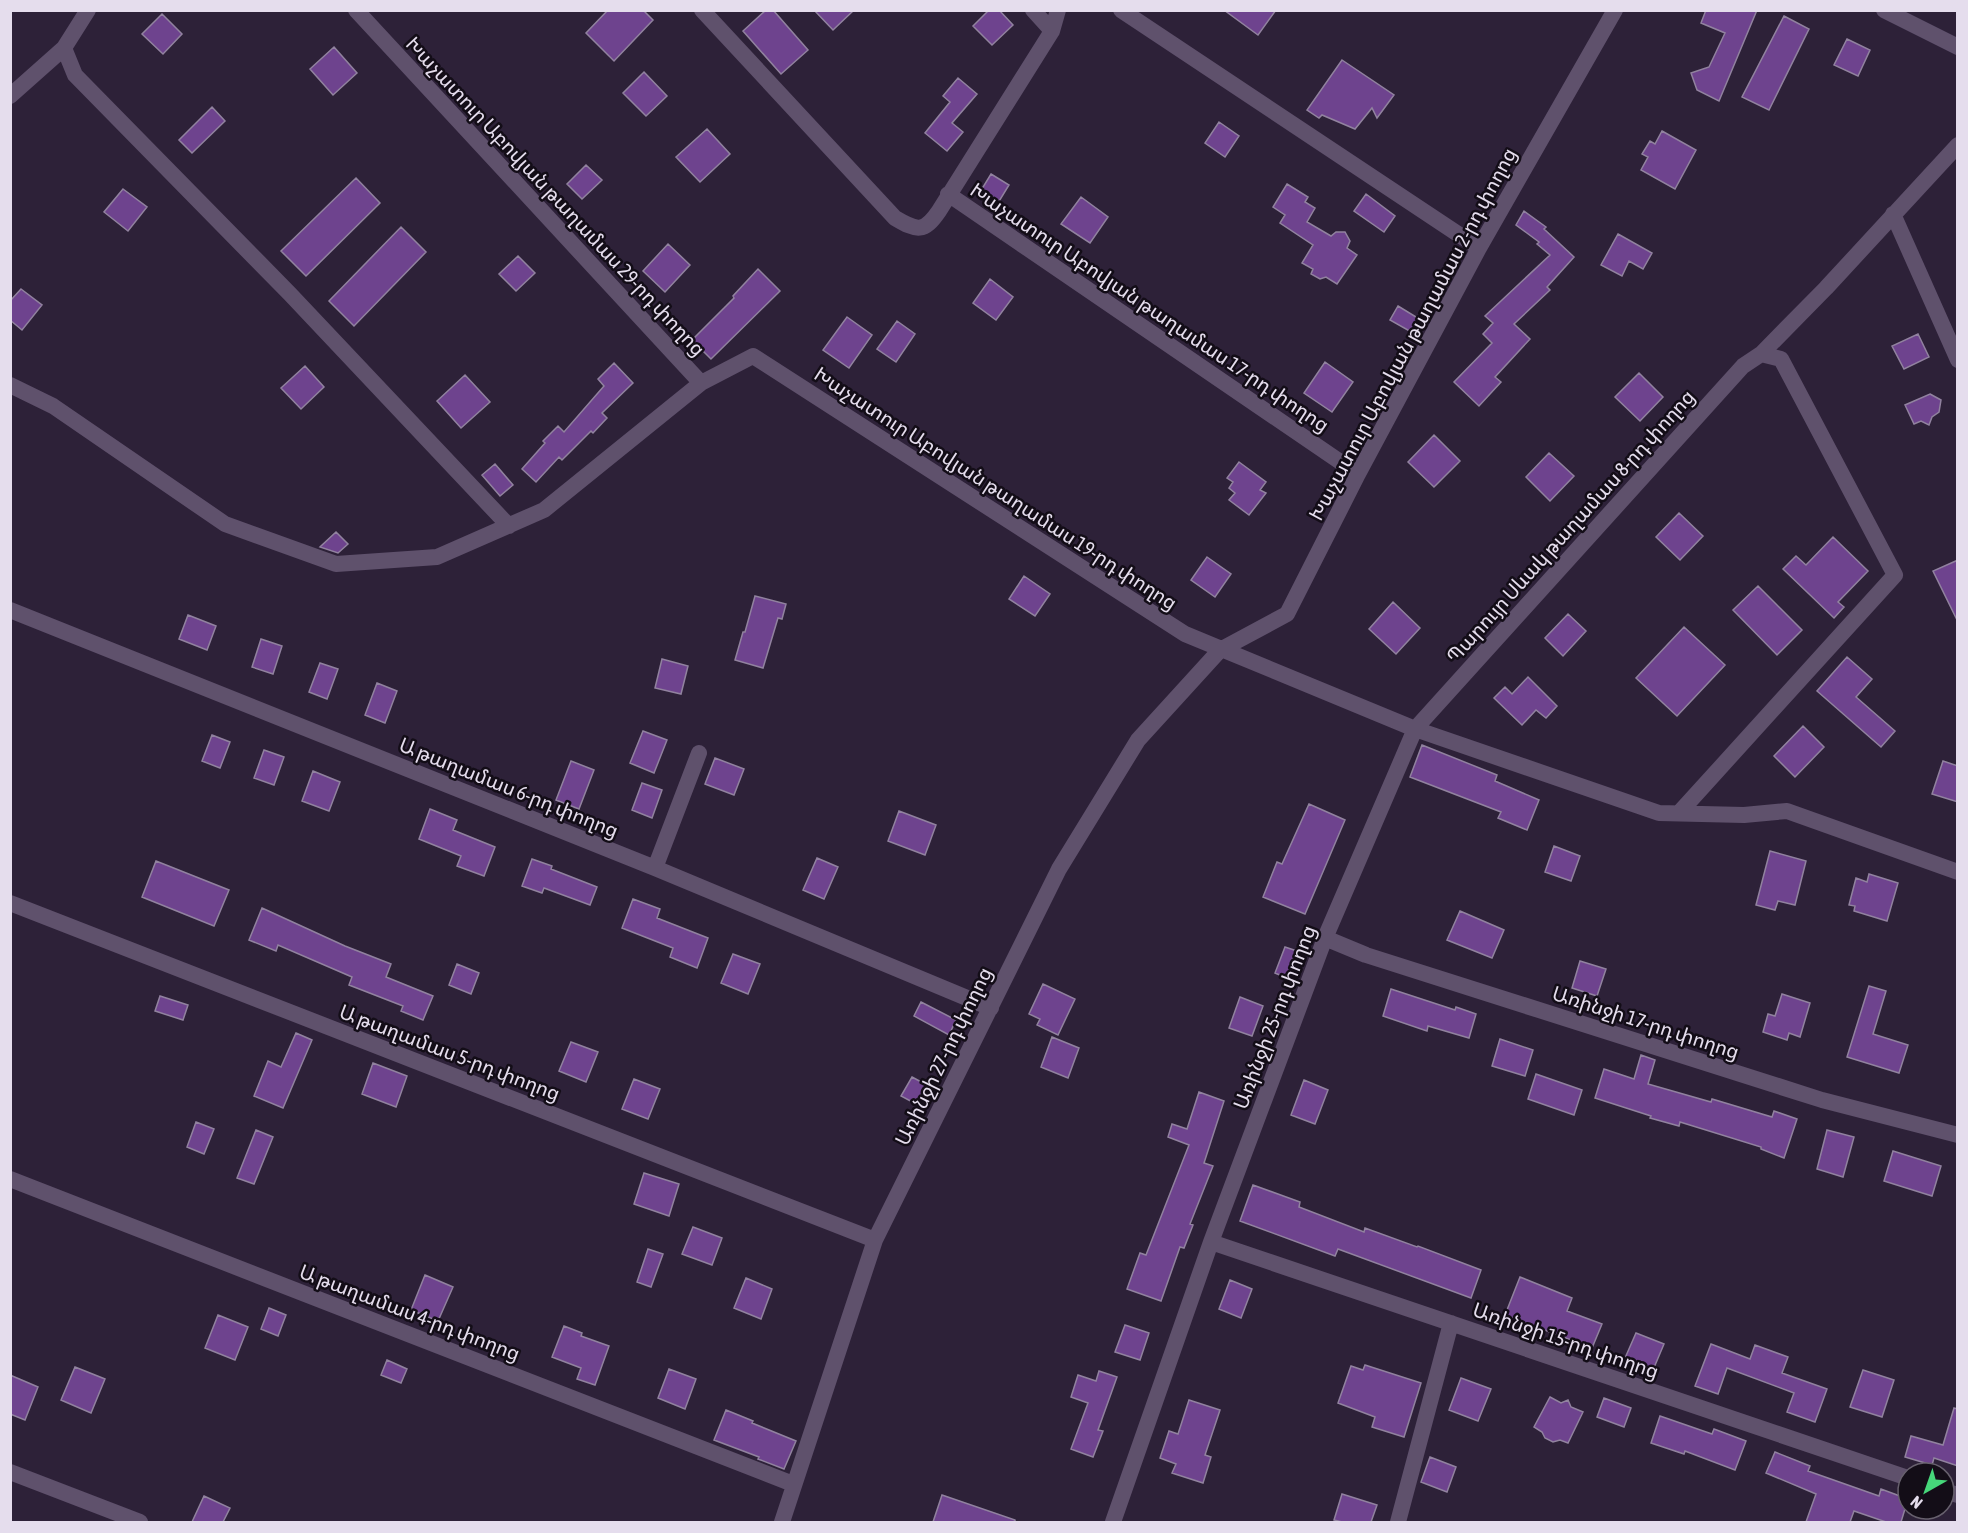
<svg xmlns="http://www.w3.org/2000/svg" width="1968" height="1533" viewBox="0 0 1968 1533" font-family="'Asap Condensed','Noto Sans Armenian',sans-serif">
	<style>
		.building { fill: #6e438e; stroke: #91829f; stroke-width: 1.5 }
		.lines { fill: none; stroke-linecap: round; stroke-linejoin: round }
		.minor { stroke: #5f516c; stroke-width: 16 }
		.labels { text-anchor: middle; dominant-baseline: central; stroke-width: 5; stroke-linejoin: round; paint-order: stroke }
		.street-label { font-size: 20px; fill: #e5dded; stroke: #130d17 }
	</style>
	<rect width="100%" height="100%" fill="#2d2138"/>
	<!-- building -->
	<path class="building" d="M608 10H643L653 20 614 61 586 33Z
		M766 10H773L808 50 781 74 743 31Z
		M814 10H854L833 30Z
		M989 10H999L1013 25 992 45 973 26Z
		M1224 10H1276L1258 35Z
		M1706 10H1757L1719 101 1697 90 1691 73 1709 67 1725 33 1701 23Z
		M162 14 182 34 163 54 142 34Z
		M1784 16 1809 29 1769 110 1742 97Z
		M1847 39 1870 50 1858 76 1834 65Z
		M334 47 357 73 333 95 310 69Z
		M1342 60 1394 95 1377 118 1372 108 1355 129 1322 115 1319 118 1307 110Z
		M644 72 667 96 646 116 623 93Z
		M958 78 977 94 952 123 963 132 947 151 925 133 950 102 943 96Z
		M212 107 225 121 192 153 179 140Z
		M1219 122 1239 136 1225 157 1205 143Z
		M707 129 730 154 700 182 676 157Z
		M1662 131 1696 150 1675 189 1641 170 1648 157 1642 154 1650 141 1655 144Z
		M586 165 602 180 582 199 567 184Z
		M991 174 1009 185 998 203 980 192Z
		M356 178 380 203 306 276 281 251Z
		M1287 184 1308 197 1305 202 1315 208 1307 222 1331 236 1336 232H1345L1350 241 1347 248 1357 255 1337 284 1326 277 1320 279 1311 274 1313 269 1302 263 1313 245 1280 223 1285 215 1273 207Z
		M123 189 147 207 128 231 104 212Z
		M1366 194 1395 216 1384 232 1354 211Z
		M1081 197 1108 217 1090 243 1061 224Z
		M1524 211 1546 227 1544 229 1574 257 1547 287 1550 290 1514 324 1530 339 1495 377 1501 382 1479 406 1454 382 1492 343 1483 334 1493 323 1485 316 1550 255 1537 244 1539 242 1516 225Z
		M401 227 426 252 354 326 329 301Z
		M1618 234 1652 253 1643 269 1629 261 1622 276 1601 265Z
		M668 244 690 265 665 292 643 271Z
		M518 256 535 273 516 291 499 274Z
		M758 269 780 291 711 359 692 340 734 298 733 296Z
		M990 279 1013 297 996 320 973 303Z
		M21 289 42 305 22 330 10 320V301Z
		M1398 306 1421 320 1413 333 1390 320Z
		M847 317 872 335 849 368 823 350Z
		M897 321 915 334 896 362 877 349Z
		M1918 334 1929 357 1904 369 1892 346Z
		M1325 362 1353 382 1332 412 1304 393Z
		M614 363 633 383 602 413 607 418 593 433 591 431 562 460 559 457 536 482 522 469 545 443 543 441 558 426 564 432 604 386 598 379Z
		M305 366 324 387 301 409 281 388Z
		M1639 373 1663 397 1640 421 1615 397Z
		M465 375 490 402 461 428 437 401Z
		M1930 394 1941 400 1939 412 1932 417 1929 425 1921 421 1914 424 1905 405Z
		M1434 435 1460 461 1434 487 1408 462Z
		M1549 453 1574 476 1550 501 1526 477Z
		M1239 462 1266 482 1260 490 1266 493 1249 515 1229 500 1235 493 1229 488 1233 482 1227 478Z
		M495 464 513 485 500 496 482 475Z
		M1679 513 1703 536 1680 560 1656 537Z
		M336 532 348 544 338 553 320 547Z
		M1833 537 1868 571 1838 602 1844 607 1834 618 1783 569 1796 556 1806 565Z
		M1207 557 1231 574 1215 597 1191 580Z
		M1958 560V622L1933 571Z
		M1024 576 1050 594 1035 616 1009 599Z
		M1758 586 1802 630 1777 655 1733 610Z
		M755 596 786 604 782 619 778 618 763 668 735 660 743 632H745Z
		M1393 602 1420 628 1396 654 1369 629Z
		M1568 614 1586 631 1563 656 1545 638Z
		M188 615 216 626 207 650 179 639Z
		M1684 627 1725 665 1677 716 1636 678Z
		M261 639 282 646 273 674 252 667Z
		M1847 657 1872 679 1856 697 1895 731 1881 747 1817 691Z
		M662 659 688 666 681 694 655 688Z
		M320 663 338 669 327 699 309 692Z
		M1528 677 1557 706 1546 718 1536 710 1522 725 1494 698 1505 687 1512 694Z
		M377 683 397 691 385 723 365 715Z
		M1803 726 1824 747 1795 777 1774 756Z
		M643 731 667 740 654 773 630 763Z
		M212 735 230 742 220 768 202 761Z
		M1422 745 1497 775 1495 781 1539 800 1527 830 1498 818 1501 812 1410 777Z
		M264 750 284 757 274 785 254 778Z
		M715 758 744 769 734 795 705 784Z
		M571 761 594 770 579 809 556 800Z
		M1943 761 1958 766V802L1932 794Z
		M313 771 340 782 329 811 302 801Z
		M642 783 662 790 652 818 632 810Z
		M1309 804 1345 820 1305 914 1263 897 1277 862 1282 864Z
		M430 809 457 820 453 830 495 847 484 876 457 866 461 856 419 839Z
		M899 811 936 825 925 855 888 841Z
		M1554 846 1580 856 1571 881 1545 872Z
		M1770 851 1806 861 1795 905 1778 901 1775 910 1756 905Z
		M817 858 838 867 824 899 803 890Z
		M532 859 552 866 551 869 597 887 590 905 544 888 542 893 522 886Z
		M156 861 229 890 214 926 142 897Z
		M1869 874 1898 883 1887 921 1854 911 1855 906 1849 905 1856 878 1867 882Z
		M633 899 660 909 657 918 708 938 697 968 670 957 673 948 622 928Z
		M262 908 345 946 391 964 386 977 433 996 423 1020 401 1011 403 1006 349 985 352 977 278 945 276 951 249 940Z
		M1460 911 1504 930 1492 958 1447 940Z
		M1285 947 1300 952 1289 979 1275 973Z
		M733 954 760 964 748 994 721 983Z
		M1580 961 1606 969 1597 996 1572 988Z
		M457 964 479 973 471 994 449 985Z
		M1043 984 1075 999 1058 1035 1037 1025 1040 1019 1029 1014Z
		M1869 986 1886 991 1873 1034 1908 1045 1899 1073 1847 1057Z
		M1391 989 1455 1010 1456 1007 1476 1014 1469 1038 1428 1026 1427 1031 1383 1016Z
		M1782 994 1810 1003 1800 1037 1789 1033 1787 1040 1763 1032 1768 1014 1775 1016Z
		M160 996 188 1005 183 1020 155 1011Z
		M1240 997 1263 1006 1252 1036 1229 1028Z
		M921 1002 956 1020 949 1035 914 1016Z
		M296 1033 312 1040 283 1108 254 1096 268 1061 281 1067Z
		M1052 1037 1079 1048 1068 1078 1041 1067Z
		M1500 1039 1533 1050 1525 1076 1492 1066Z
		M571 1042 598 1052 586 1082 559 1071Z
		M1641 1055 1655 1060 1648 1084 1711 1102 1712 1099 1772 1117 1774 1111 1797 1119 1784 1158 1761 1149V1147L1680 1122 1679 1126 1650 1118 1651 1116 1595 1098 1604 1069 1634 1079Z
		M373 1063 407 1076 396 1107 362 1094Z
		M1536 1074 1582 1090 1574 1115 1528 1099Z
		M912 1077 927 1085 916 1104 901 1096Z
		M634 1079 660 1089 648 1119 622 1109Z
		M1304 1080 1328 1090 1315 1124 1291 1115Z
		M1199 1092 1224 1101 1204 1163 1213 1166 1190 1224 1193 1225 1184 1248 1180 1247 1161 1301 1127 1289 1140 1253 1146 1255 1189 1145 1168 1137 1172 1124 1187 1129Z
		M196 1122 214 1129 204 1154 187 1147Z
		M256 1130 273 1137 254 1184 237 1178Z
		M1827 1130 1854 1137 1843 1177 1817 1169Z
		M1893 1151 1941 1166 1932 1196 1884 1181Z
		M644 1173 679 1184 669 1216 634 1204Z
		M1253 1185 1300 1202 1299 1207 1364 1232 1365 1228 1417 1247 1418 1246 1481 1270 1471 1298 1338 1249 1335 1256 1240 1221Z
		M693 1227 722 1238 712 1265 682 1254Z
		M648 1249 663 1254 651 1287 637 1282Z
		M425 1275 453 1287 438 1321 411 1310Z
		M1520 1277 1572 1298 1567 1311 1602 1324 1592 1348 1505 1315Z
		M746 1278 772 1289 761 1319 734 1308Z
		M1230 1280 1252 1289 1241 1318 1219 1309Z
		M269 1308 286 1315 278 1336 261 1329Z
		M218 1315 248 1327 235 1360 205 1348Z
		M1125 1325 1149 1333 1140 1360 1115 1352Z
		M564 1326 582 1333 581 1336 609 1346 595 1385 577 1379 581 1368 552 1357Z
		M1636 1333 1664 1344 1653 1370 1625 1358Z
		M1711 1344 1750 1359 1755 1345 1788 1357 1782 1373 1827 1389 1815 1422 1787 1412 1794 1393 1727 1368 1718 1394 1695 1386Z
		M387 1360 407 1369 401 1383 381 1375Z
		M1365 1365 1421 1383 1404 1437 1372 1427 1375 1417 1338 1403 1351 1366 1363 1370Z
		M75 1367 105 1379 91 1413 61 1400Z
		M669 1369 696 1379 685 1409 658 1398Z
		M1863 1370 1894 1380 1882 1417 1850 1407Z
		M1099 1371 1117 1377 1098 1430 1103 1431 1093 1457 1071 1449 1088 1403 1071 1397 1078 1375 1096 1381Z
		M10 1375 38 1387 25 1420 10 1414Z
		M1461 1378 1491 1389 1478 1421 1449 1410Z
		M1550 1397 1561 1403 1568 1400 1571 1407 1583 1412 1568 1443 1560 1440 1553 1442 1545 1438 1542 1432 1534 1427Z
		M1604 1398 1631 1408 1624 1427 1597 1417Z
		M1189 1400 1220 1410 1205 1455 1211 1457 1203 1483 1172 1473 1176 1464 1160 1458 1169 1431 1178 1434Z
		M1954 1408 1958 1409V1466L1934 1458 1932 1465 1905 1457 1911 1436 1943 1445Z
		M726 1410 753 1421 752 1423 796 1441 784 1469 758 1459 759 1457 714 1440Z
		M1660 1416 1712 1434 1714 1429 1746 1441 1735 1470 1685 1451 1684 1454 1651 1443Z
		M1775 1452 1810 1466 1808 1471 1879 1496 1881 1489 1908 1499 1901 1522H1886L1854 1511 1850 1522H1806L1816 1494 1766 1473Z
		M1430 1457 1456 1467 1447 1492 1421 1482Z
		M1342 1494 1377 1505 1371 1522H1342L1334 1520Z
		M942 1495 1015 1520V1522H933Z
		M204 1496 230 1508 223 1522H192Z"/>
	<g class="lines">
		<!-- minor -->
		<path class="minor" d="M356 10 701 383
			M702 10 895 218C917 231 924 233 939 211L1052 31 1058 10
			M1033 10 1052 31
			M1121 10 1479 248
			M1884 10 1958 47
			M64 48 75 75 290 294 509 526
			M10 96 64 48 88 10
			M1958 145 1826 288 1761 354 1743 366 1415 729 1659 813 1744 815 1787 811 1958 872
			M948 194 1358 474
			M1893 214 1958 360
			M10 385 53 406 225 524 336 564 437 557 544 510 701 383 753 356 1185 634 1415 729 1325 938 1211 1242 1113 1522
			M10 610 655 868 991 1008
			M1679 813 1895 575 1781 359 1761 354
			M655 868 699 753
			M10 903 875 1240
			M1325 938 1366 955 1822 1100 1958 1135
			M10 1179 793 1484
			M1211 1242 1908 1478
			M10 1472 140 1522
			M1944 1491 1958 1495
			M782 1522 875 1240 1059 869 1138 740 1220 650 1287 614 1358 474 1479 248 1615 10
			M1398 1522 1451 1323"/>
	</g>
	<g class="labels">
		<!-- street labels -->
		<g class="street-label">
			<text transform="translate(556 196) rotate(47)">Խաչատուր Աբովյան թաղամաս 29-րդ փողոց</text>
			<text transform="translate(1150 307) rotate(34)">Խաչատուր Աբովյան թաղամաս 17-րդ փողոց</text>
			<text transform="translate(1412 334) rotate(-62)">Խաչատուր Աբովյան թաղամաս 2-րդ փողոց</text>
			<text transform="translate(996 488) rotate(33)">Խաչատուր Աբովյան թաղամաս 19-րդ փողոց</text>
			<text transform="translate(1570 526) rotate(-48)">Պարույր Սևակ թաղամաս 8-րդ փողոց</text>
			<text transform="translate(509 787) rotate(22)">Ա թաղամաս 6-րդ փողոց</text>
			<text transform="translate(1274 1017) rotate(-69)">Առինջի 25-րդ փողոց</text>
			<text transform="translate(1646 1022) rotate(18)">Առինջի 17-րդ փողոց</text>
			<text transform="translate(450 1052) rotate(21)">Ա թաղամաս 5-րդ փողոց</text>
			<text transform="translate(943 1056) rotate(-64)">Առինջի 27-րդ փողոց</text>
			<text transform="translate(410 1312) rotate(21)">Ա թաղամաս 4-րդ փողոց</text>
			<text transform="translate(1566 1340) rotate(19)">Առինջի 15-րդ փողոց</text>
		</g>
	</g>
	<!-- border -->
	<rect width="1968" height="1533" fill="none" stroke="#e5dded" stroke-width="24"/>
	<!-- north arrow -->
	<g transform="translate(1926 1491) rotate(220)"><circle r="28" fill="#130d17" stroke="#67606d" stroke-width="1.5"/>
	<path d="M0-4.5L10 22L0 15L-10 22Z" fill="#46d77a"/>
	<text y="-9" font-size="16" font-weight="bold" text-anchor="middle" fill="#e5dded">N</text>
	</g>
</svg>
